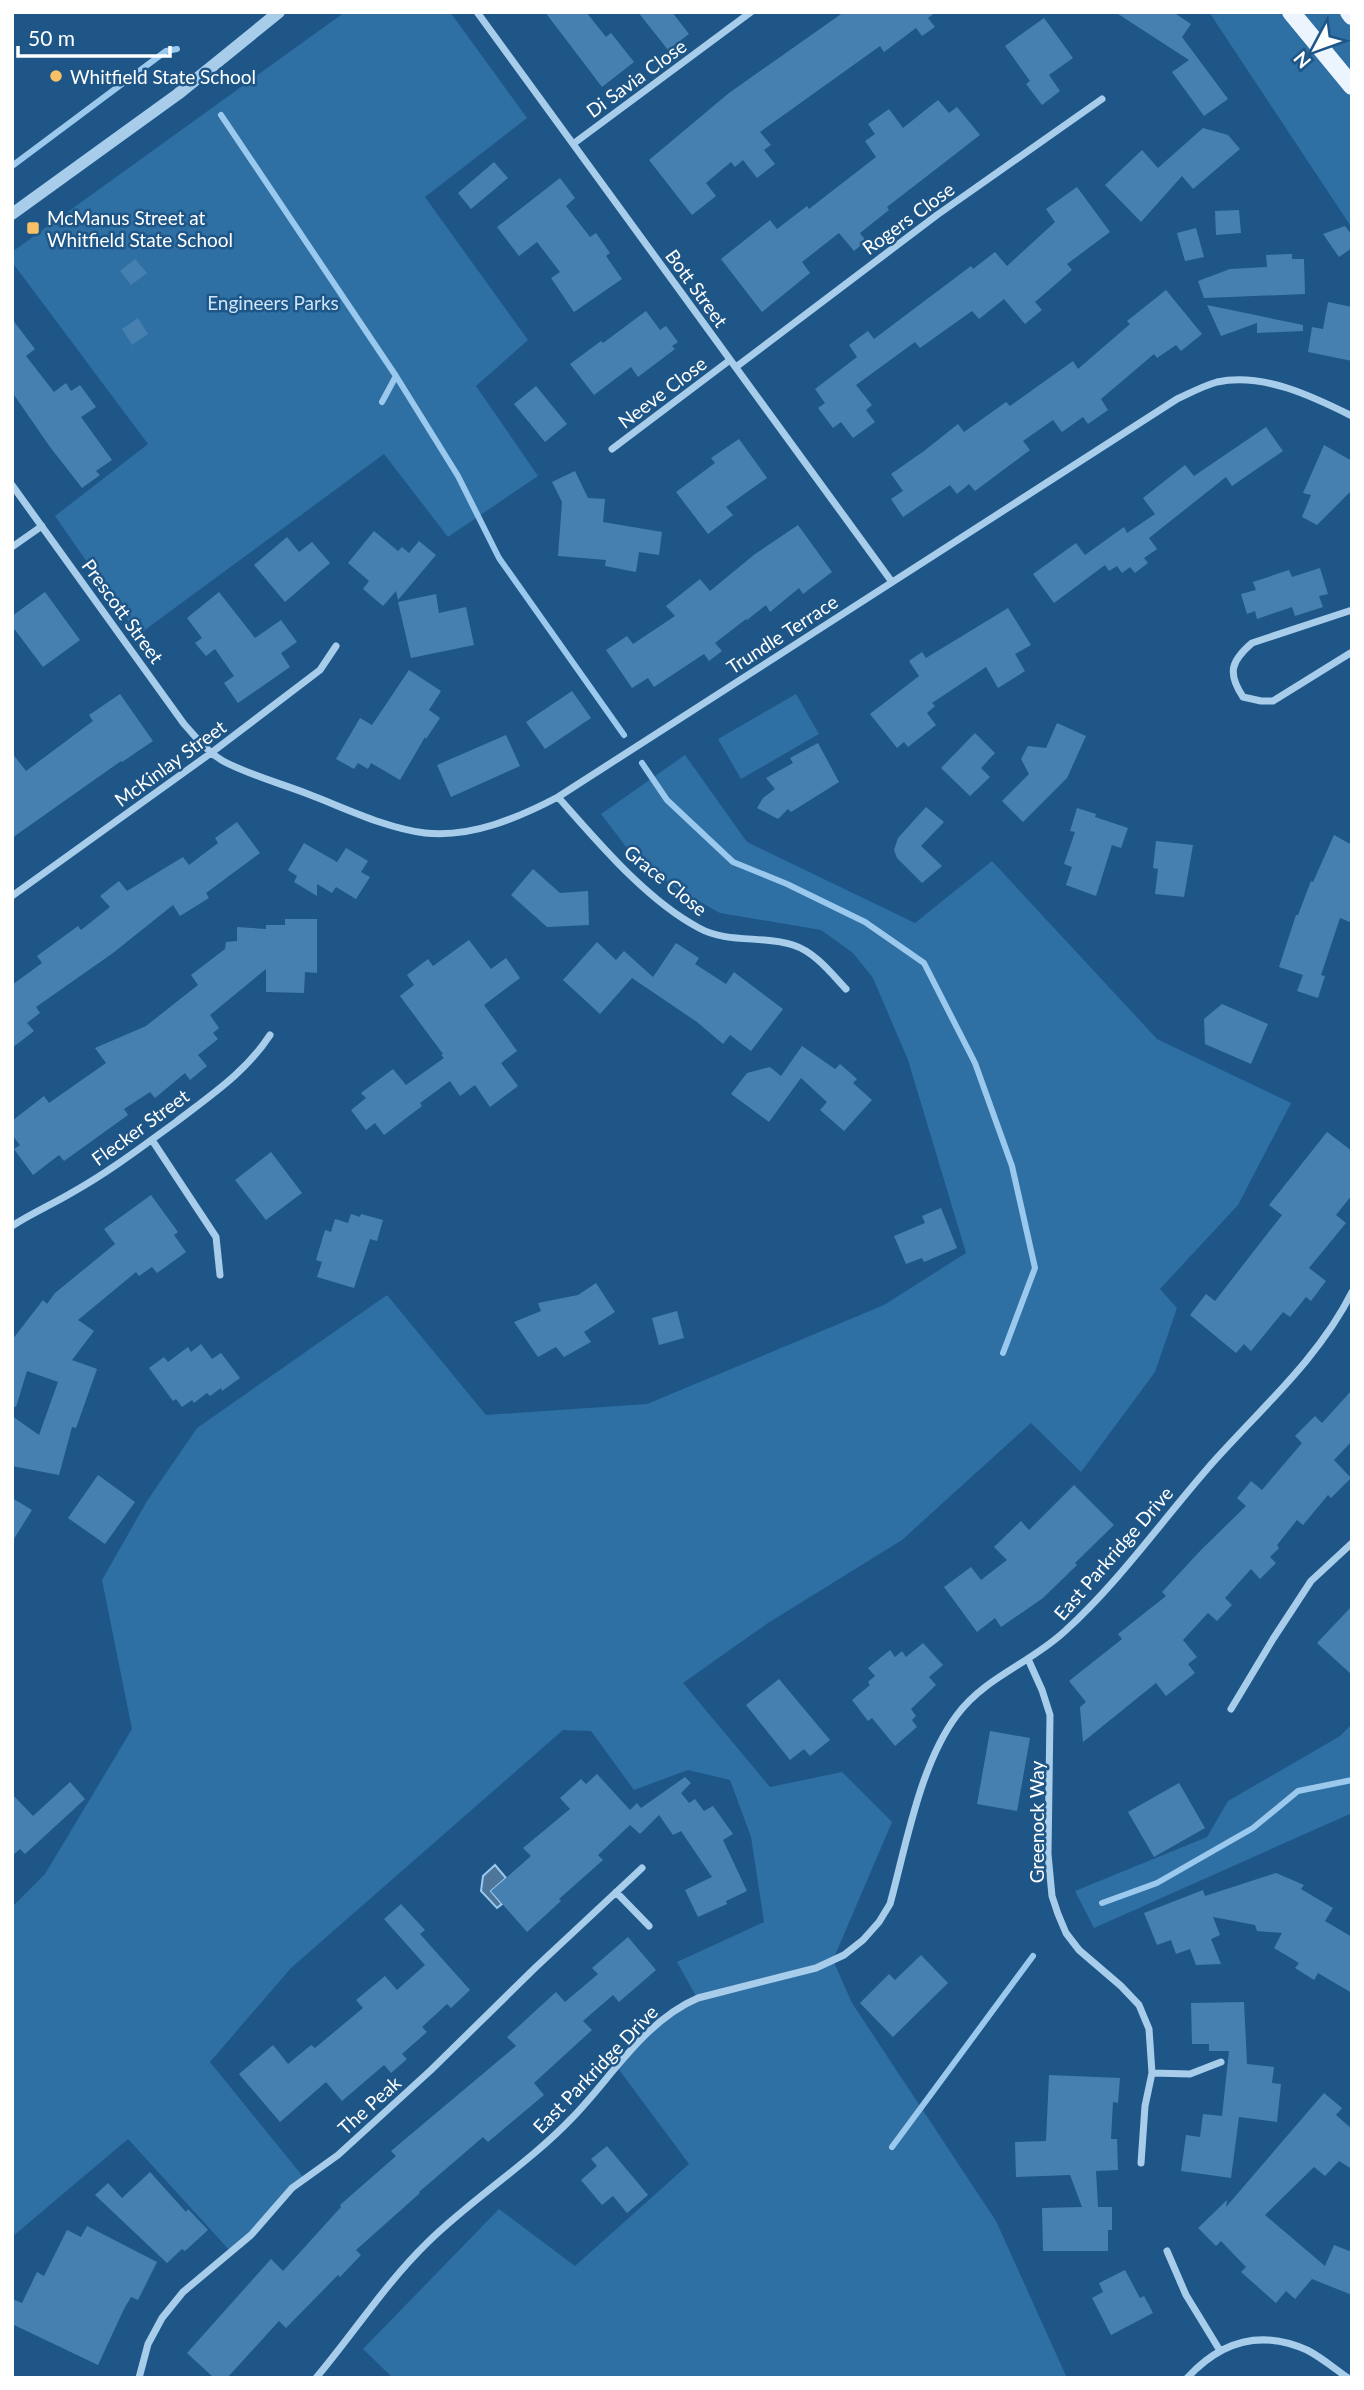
<svg xmlns="http://www.w3.org/2000/svg" width="1364" height="2390" viewBox="0 0 1364 2390" font-family="Lato,sans-serif">
	<style>
		.green { fill: #2e6fa4 }
		.water { fill: #4e769a; stroke: #9ac9ed; stroke-width: 2 }
		.lines { fill: none; stroke-linecap: round; stroke-linejoin: round }
		.stream { stroke: #9ac9ed; stroke-width: 6 }
		.building { fill: #4680b0 }
		.minor { stroke: #a7cdeb; stroke-width: 7 }
		.tertiary { stroke: #a7cdeb; stroke-width: 12 }
		.primary { stroke: #ecf5fe; stroke-width: 18 }
		.poi-dot { fill: #fac066; stroke: #1e5687; stroke-width: 2.5 }
		.labels { text-anchor: middle; dominant-baseline: central; stroke-width: 5; stroke-linejoin: round; paint-order: stroke }
		.poi-label { font-size: 19px; fill: #fff; stroke: #1e5687; text-anchor: start }
		.street-label { font-size: 19px; fill: #fff; stroke: #1e5687 }
		.park-label { font-size: 19px; fill: #cce4f8; stroke: #1e5687 }
	</style>
	<rect width="100%" height="100%" fill="#1e5687"/>
	<!-- green -->
	<path class="green" d="M345 12H450L527 118 425 197 528 340 476 386 538 476 448 537 384 454 138 635 55 516 148 444 12 262V252Z
		M1209 12H1352V228Z
		M796 694 819 734 741 779 718 739Z
		M685 755 747 842 915 923 992 861 1157 1039 1291 1103 1238 1205 1160 1289 1177 1308 1155 1372 1081 1472 1031 1423 902 1540 768 1623 683 1683 770 1787 842 1772 892 1822 833 1960 852 2003 996 2221 1067 2378H393L363 2349 499 2209 575 2266 689 2164 617 2067 656 2025 697 1998 677 1962 764 1922 751 1837 730 1780 688 1770 634 1790 591 1731 563 1730 291 1968 210 2062 305 2179 231 2252 128 2139 12 2237V1907L45 1874 132 1729 102 1580 147 1501 197 1428 387 1295 486 1415 647 1404 884 1305 966 1253 908 1060 873 978 853 953 821 930 720 913 677 889 633 856 601 814Z
		M1352 1724V1813L1094 1928 1075 1891 1207 1837 1228 1801 1340 1736Z"/>
	<!-- water -->
	<path class="water" d="M495 1865 506 1878 491 1891 502 1904 497 1908 481 1891 483 1876Z"/>
	<g class="lines">
		<!-- stream -->
		<path class="stream" d="M221 115 396 376 382 402
			M12 166 166 51 177 49
			M396 376 458 476 499 558 624 735
			M642 763 667 800 733 862 787 884 865 922 924 963 975 1063 1012 1166 1035 1268 1003 1353
			M1102 1903 1157 1883 1253 1828 1298 1791 1352 1780
			M892 2147 1033 1956"/>
	</g>
	<!-- building -->
	<path class="building" d="M545 12H586L606 37 611 33 634 62 602 87Z
		M638 12H672L689 34 668 50Z
		M844 12H936L928 18 935 27 922 36 916 28 884 52 880 46 760 132 771 145 764 150 775 164 757 178 743 160 735 167 731 162 706 183 716 196 692 215 649 160 729 93Z
		M1115 12H1173L1191 24 1182 37 1228 99 1204 116 1172 72 1189 60Z
		M1044 18 1073 58 1049 75 1060 91 1042 105 1026 84 1030 81 1005 46Z
		M938 100 949 113 957 107 980 135 887 207 889 210 860 233 866 241 854 251 839 233 802 262 810 273 762 312 721 259 770 220 777 229 807 206 809 209 876 157 865 141 875 134 868 124 889 109 903 128Z
		M1203 128 1228 135 1240 149 1193 189 1182 176 1141 222 1105 185 1142 150 1158 168Z
		M494 162 508 178 471 209 458 193Z
		M560 178 575 198 566 206 590 237 596 233 610 253 606 256 622 279 574 312 551 278 560 272 537 242 519 256 497 227Z
		M1077 187 1110 232 1067 264 1072 270 1035 302 1042 310 1025 324 1004 299 979 319 972 311 920 348 915 342 856 385 872 405 866 410 875 422 853 438 841 422 833 428 818 408 825 403 815 389 857 357 849 345 868 331 874 339 971 266 973 269 995 252 1007 266 1055 222 1046 209Z
		M1239 210 1241 233 1216 235 1215 211Z
		M1345 226 1352 235V248L1339 257 1323 234Z
		M1196 228 1204 257 1185 261 1177 233Z
		M1292 254V259H1304L1305 294 1204 298 1198 281 1230 269 1267 267 1266 255Z
		M135 259 147 273 131 285 120 271Z
		M1166 290 1202 334 1181 351 1176 345 1157 358 1154 354 1101 399 1108 410 1088 424 1083 417 1062 432 1053 420 1023 441 1030 450 975 491 969 484 957 494 950 485 903 517 891 499 903 491 891 474 924 451 958 424 964 432 1006 402 1010 406 1073 361 1078 369 1130 324 1127 321Z
		M1328 302 1352 307V361L1308 352 1312 327 1323 329Z
		M1207 305 1303 325V331L1257 333V323L1221 336Z
		M646 311 660 330 666 326 678 342 672 346 675 349 638 377 631 367 594 395 570 364 601 341 603 343Z
		M138 318 148 334 132 345 122 329Z
		M12 319 35 349 26 356 54 392 66 383 71 391 80 385 96 407 81 417 112 460 96 471 100 475 82 488 50 447 12 392Z
		M536 386 567 424 545 442 514 404Z
		M1266 427 1283 451 1232 486 1226 477 1149 538 1157 549 1144 558 1148 563 1135 573 1130 567 1122 573 1117 566 1109 571 1105 565 1054 603 1033 574 1076 543 1085 555 1124 527 1127 533 1155 514 1143 498 1185 465 1194 476Z
		M739 439 767 478 726 507 733 515 708 534 676 492 715 463 711 458Z
		M1324 445 1352 461V490L1317 525 1302 517 1311 495 1303 493Z
		M575 471 588 498 605 499 603 522 662 532 659 555 639 552 636 572 605 566 606 560 558 556 562 502 552 482Z
		M798 525 832 572 803 594 799 588 770 612 766 605 747 620 746 619 715 643 722 651 709 661 704 654 654 687 648 678 632 688 606 650 627 636 633 644 675 616 666 606 700 579 710 591 755 554Z
		M374 531 398 551 402 547 409 553 419 541 436 555 398 600 396 591 383 606 363 589 369 581 348 563Z
		M287 537 299 552 312 542 330 563 285 602 254 565Z
		M1320 568 1328 594 1319 596 1323 607 1295 616 1292 607 1257 619 1255 611 1247 614 1241 594 1256 590 1253 582 1289 570 1292 577Z
		M45 592 80 640 43 667 12 626V616Z
		M219 592 255 638 281 620 297 642 281 653 290 667 238 703 224 683 234 676 215 649 206 656 195 643 202 638 187 618Z
		M436 594 439 613 466 607 474 645 411 658 398 602Z
		M1008 608 1031 645 1015 654 1025 671 998 688 986 667 932 703 935 706 927 713 936 725 908 747 904 742 897 748 870 714 919 676 909 661 922 652 926 658Z
		M409 670 441 691 429 710 440 718 426 739 425 737 400 780 371 763 368 769 358 763 354 769 336 759 360 718 372 725Z
		M572 691 591 718 545 749 526 722Z
		M120 694 153 741 122 762 121 761 12 838V753L26 771 93 721 89 715Z
		M1057 723 1086 736 1067 778 1023 822 1002 801 1029 774 1021 759 1028 746 1046 748Z
		M975 733 995 753 981 768 990 777 970 796 941 768Z
		M506 735 520 766 451 797 437 765Z
		M818 743 839 782 791 812 788 809 778 819 757 808 763 798 775 789 766 778 793 763 790 758Z
		M926 807 944 822 921 846 942 866 922 883 897 858 894 850 898 838Z
		M1077 808 1096 814 1095 817 1128 828 1121 848 1112 845 1096 896 1066 885 1072 867 1064 864 1075 832 1070 831Z
		M237 822 260 853 206 893 209 898 180 916 173 905 113 953 36 1007 40 1013 27 1023 34 1031 12 1048V985L42 963 37 956 78 926 81 930 110 907 100 896 119 881 127 891 183 857 189 865 218 843 215 838Z
		M1334 835 1352 845V923L1340 918 1321 975 1325 976 1318 998 1297 991 1303 975 1279 967 1296 915H1298L1311 881 1313 882Z
		M1156 841 1193 845 1184 897 1155 894 1158 869 1153 868Z
		M304 843 337 862 346 848 368 861 361 872 370 877 356 899 336 887 332 893 317 884V896L294 882 297 876 288 870Z
		M533 869 560 893 588 891 589 925 547 927 511 895Z
		M285 919H317V973L305 972 304 993 266 992V969L210 1015 219 1028 213 1033 218 1039 198 1055 207 1066 190 1080 185 1073 155 1098 150 1092 124 1109 128 1115 64 1161 59 1155 33 1175 14 1149 20 1145 12 1135V1121L44 1096 49 1103 106 1063 95 1048 146 1026 198 985 191 975 225 949 226 942 237 941V927L266 929V925H285Z
		M469 940 491 969 506 958 520 978 484 1005 517 1051 501 1063 518 1086 490 1107 475 1085 460 1096 450 1081 420 1103 422 1106 384 1135 375 1123 366 1130 351 1110 366 1098 361 1093 393 1069 406 1085 444 1058 441 1055 443 1054 400 996 414 985 407 975 428 959 433 966Z
		M597 942 616 960 624 951 653 977 676 943 699 958 695 964 726 984 734 972 783 1009 751 1051 730 1035 723 1044 697 1022 632 978 600 1014 563 980Z
		M1222 1004 1268 1024 1251 1064 1205 1044 1204 1019Z
		M802 1046 835 1069 840 1064 857 1079 853 1083 872 1100 844 1131 820 1110 827 1102 801 1078 769 1122 731 1094 747 1073 770 1067 781 1076Z
		M1327 1132 1352 1151V1195L1336 1215 1346 1223 1309 1268 1326 1281 1311 1301 1306 1297 1290 1317 1283 1312 1251 1351 1244 1344 1236 1353 1190 1315 1206 1294 1215 1301 1282 1215 1269 1205Z
		M271 1152 302 1193 266 1220 235 1180Z
		M151 1195 178 1232 174 1235 186 1252 157 1273 152 1267 139 1276 136 1272 78 1320 94 1331 72 1360 97 1369 76 1428 72 1427 59 1475 12 1466V1416L39 1435 58 1382 27 1371 16 1407 12 1406V1340L43 1300 47 1304 55 1293 115 1244 104 1229Z
		M941 1208 957 1248 924 1262 922 1258 906 1264 894 1236 925 1223 922 1216Z
		M351 1214 360 1217 361 1214 383 1220 377 1241 370 1239 354 1288 317 1277 322 1262 316 1260 325 1230 331 1232 335 1219 348 1223Z
		M596 1283 615 1312 584 1332 591 1342 564 1357 556 1347 538 1357 514 1322 541 1311 538 1303 578 1295Z
		M677 1311 684 1338 659 1345 652 1318Z
		M201 1344 212 1359 221 1353 240 1378 222 1391 221 1388 210 1396 207 1393 194 1403 192 1400 182 1407 176 1399 173 1401 149 1368 164 1357 168 1362 188 1347 191 1352Z
		M1352 1390V1441L1334 1460 1351 1478 1331 1498 1328 1495 1303 1525 1297 1520 1277 1545 1279 1548 1270 1557 1276 1563 1260 1579 1251 1569 1225 1598 1232 1605 1217 1621 1208 1613 1183 1640 1197 1657 1188 1664 1195 1673 1166 1696 1156 1683 1083 1742 1080 1707 1086 1702 1069 1681 1122 1639 1118 1634 1166 1596 1162 1592 1201 1550 1246 1506 1237 1498 1251 1481 1262 1490 1302 1443 1295 1436 1315 1416 1322 1423Z
		M98 1475 135 1502 105 1544 68 1518Z
		M1074 1485 1114 1525 1075 1563 1077 1565 1043 1598 1001 1627 995 1618 977 1632 944 1587 971 1567 981 1580 1007 1560 994 1547 1021 1521 1029 1530Z
		M12 1498 32 1510 12 1542Z
		M1352 1606V1675L1317 1643Z
		M923 1643 943 1665 929 1677 936 1685 911 1709 916 1716 912 1720 917 1727 895 1746 872 1718 868 1721 852 1700 870 1685 868 1682 875 1676 868 1668 890 1650 895 1657 902 1651 906 1657Z
		M779 1679 830 1740 810 1756 804 1749 790 1760 746 1705Z
		M990 1731 1030 1738 1017 1811 977 1804Z
		M597 1774 630 1810 637 1803 641 1808 685 1777 691 1783 681 1793 689 1803 695 1799 704 1811 713 1806 733 1834 723 1840 747 1891 726 1901 727 1904 698 1917 685 1890 712 1877 681 1831 673 1835 659 1815 640 1834 630 1825 598 1855 603 1860 559 1899 561 1901 527 1932 491 1891 531 1856 523 1848 570 1809 560 1798 581 1779 586 1784Z
		M70 1782 85 1799 25 1854 20 1849 12 1856V1794L33 1816Z
		M1179 1783 1205 1828 1154 1857 1128 1812Z
		M1276 1873 1304 1885 1301 1889 1333 1908 1325 1921 1352 1937V1993L1318 1973 1314 1980 1295 1968 1299 1963 1274 1948 1282 1933 1257 1931 1255 1925 1213 1917 1220 1935 1211 1939 1221 1964 1196 1965 1190 1949 1176 1954 1171 1940 1157 1945 1144 1913 1203 1890 1205 1896Z
		M401 1904 425 1930 420 1934 470 1990 451 2008 447 2004 422 2027 427 2032 402 2054 407 2059 391 2073 384 2065 342 2101 326 2082 280 2122 239 2074 273 2045 288 2064 311 2045 315 2048 363 2008 356 2000 385 1976 397 1990 425 1965 384 1919Z
		M628 1937 656 1970 619 2002 613 1995 583 2021 592 2030 534 2083 544 2095 488 2142 483 2137 419 2192 420 2193 356 2250 361 2255 340 2277 338 2275 286 2328 279 2321 227 2378H214L187 2353 271 2259 283 2271 341 2207 340 2205 396 2156 391 2151 516 2046 507 2037 556 1992 565 2002 598 1974 592 1968Z
		M921 1955 948 1983 893 2037 860 2003 889 1974 895 1980Z
		M1244 2002 1247 2064 1274 2067 1272 2083 1281 2084 1277 2122 1239 2117 1231 2178 1181 2171 1186 2135 1200 2137 1203 2114 1222 2116 1229 2051H1209V2044H1192L1191 2003Z
		M1049 2075 1120 2078 1118 2103 1113 2102 1111 2139H1117L1118 2170 1096 2171 1098 2207H1112V2230H1108V2251H1043L1042 2208 1082 2207 1070 2175 1016 2177 1015 2142 1046 2141Z
		M1324 2093 1342 2108 1336 2115 1352 2129V2169L1339 2161 1325 2176 1314 2167 1265 2215 1325 2266 1334 2245 1352 2252V2295L1312 2279 1295 2299 1286 2291 1276 2303 1241 2272 1246 2267 1221 2241 1216 2246 1198 2228 1227 2200 1226 2207Z
		M607 2146 648 2195 627 2213 613 2196 602 2205 581 2180 597 2166 591 2159Z
		M150 2172 186 2212 188 2209 208 2230 185 2251 182 2249 167 2263 95 2195 108 2183 122 2198Z
		M87 2226 157 2262 138 2300 131 2297 124 2309 98 2365 12 2324V2299L22 2303 37 2272 44 2276 67 2230 81 2237Z
		M1125 2270 1140 2298 1144 2296 1153 2313 1111 2335 1092 2298 1103 2292 1099 2283Z"/>
	<g class="lines">
		<!-- minor -->
		<path class="minor" d="M477 12 892 582
			M573 144 751 12
			M736 367 937 215 1102 99
			M612 449 730 360
			M12 485 184 724C196 737 207 752 223 761 249 775 280 783 308 794 345 808 385 828 425 833 471 838 518 818 558 797L1177 399C1190 393 1203 386 1217 382 1262 372 1312 396 1352 416
			M12 547 42 526
			M1352 610 1252 643C1231 661 1227 673 1243 697L1261 701H1273L1352 652
			M558 797C597 841 646 900 699 928 728 944 763 935 793 945 815 952 831 973 846 989
			M12 896 211 753 320 670 336 646
			M152 1140 216 1237 220 1275
			M12 1226C32 1213 53 1204 73 1192 109 1172 143 1146 176 1122 211 1095 246 1072 270 1035
			M1028 1659 1042 1690 1050 1715 1048 1854 1052 1896 1058 1914 1066 1933 1079 1950 1121 1986 1139 2005 1149 2029 1152 2073 1145 2106 1141 2163
			M1231 1709 1273 1639 1311 1581 1352 1543
			M616 1892 649 1926
			M1152 2073 1190 2074 1221 2062
			M1167 2251 1186 2295 1219 2349
			M139 2378 148 2344 162 2318 183 2292 251 2235 292 2188 338 2155 431 2070 536 1967 642 1868
			M316 2378C354 2333 385 2284 427 2243 473 2198 528 2164 572 2118 611 2078 644 2021 698 1998L816 1968 844 1955 863 1940 879 1922 890 1904C906 1846 920 1764 957 1715 985 1677 1031 1663 1065 1631 1118 1583 1161 1522 1208 1468 1258 1411 1318 1360 1352 1292
			M1187 2378C1221 2341 1260 2329 1307 2350 1321 2357 1335 2369 1348 2378"/>
		<!-- tertiary -->
		<path class="tertiary" d="M12 214 178 94 279 12"/>
		<!-- primary -->
		<path class="primary" d="M1291 12 1352 86
			M1349 12 1352 16"/>
	</g>
	<!-- markers -->
	<g class="poi-dot">
		<circle cx="56" cy="76" r="7"/>
		<rect x="26" y="221" width="14" height="14" rx="3.5"/>
	</g>
	<g class="labels">
		<!-- poi labels -->
		<g class="poi-label">
			<text x="70" y="76">Whitfield State School</text>
			<text x="47" y="217">McManus Street at<tspan x="47" dy="22">Whitfield State School</tspan></text>
		</g>
		<!-- street labels -->
		<g class="street-label">
			<text transform="translate(636 78) rotate(-36)">Di Savia Close</text>
			<text transform="translate(908 218) rotate(-36)">Rogers Close</text>
			<text transform="translate(697 288) rotate(54)">Bott Street</text>
			<text transform="translate(662 392) rotate(-37)">Neeve Close</text>
			<text transform="translate(123 611) rotate(54)">Prescott Street</text>
			<text transform="translate(782 634) rotate(-33)">Trundle Terrace</text>
			<text transform="translate(170 763) rotate(-36)">McKinlay Street</text>
			<text transform="translate(666 880) rotate(39)">Grace Close</text>
			<text transform="translate(140 1127) rotate(-36)">Flecker Street</text>
			<text transform="translate(1113 1553) rotate(-49)">East Parkridge Drive</text>
			<text transform="translate(1036 1822) rotate(-90)">Greenock Way</text>
			<text transform="translate(595 2069) rotate(-46)">East Parkridge Drive</text>
			<text transform="translate(369 2105) rotate(-42)">The Peak</text>
		</g>
		<!-- park labels -->
		<g class="park-label">
			<text x="273" y="302">Engineers Parks</text>
		</g>
	</g>
	<!-- border -->
	<rect width="1364" height="2390" fill="none" stroke="#ffffff" stroke-width="28"/>
	<!-- north arrow -->
	<g transform="translate(1315 49) rotate(229)" stroke="#1e5687" stroke-width="5" paint-order="stroke">
	<path d="M0-5L12 26L0 18L-12 26Z" fill="#ffffff"/>
	<text y="-10" font-size="19" font-weight="bold" text-anchor="middle" fill="#ffffff">N</text>
	</g>
	<!-- scale -->
	<path d="M18 46v10h152v-10" fill="none" stroke="#ffffff" stroke-width="3.5"/>
	<text x="28" y="46" font-size="21" fill="#ffffff" stroke="#1e5687" stroke-width="5" paint-order="stroke">50 m</text>
</svg>
